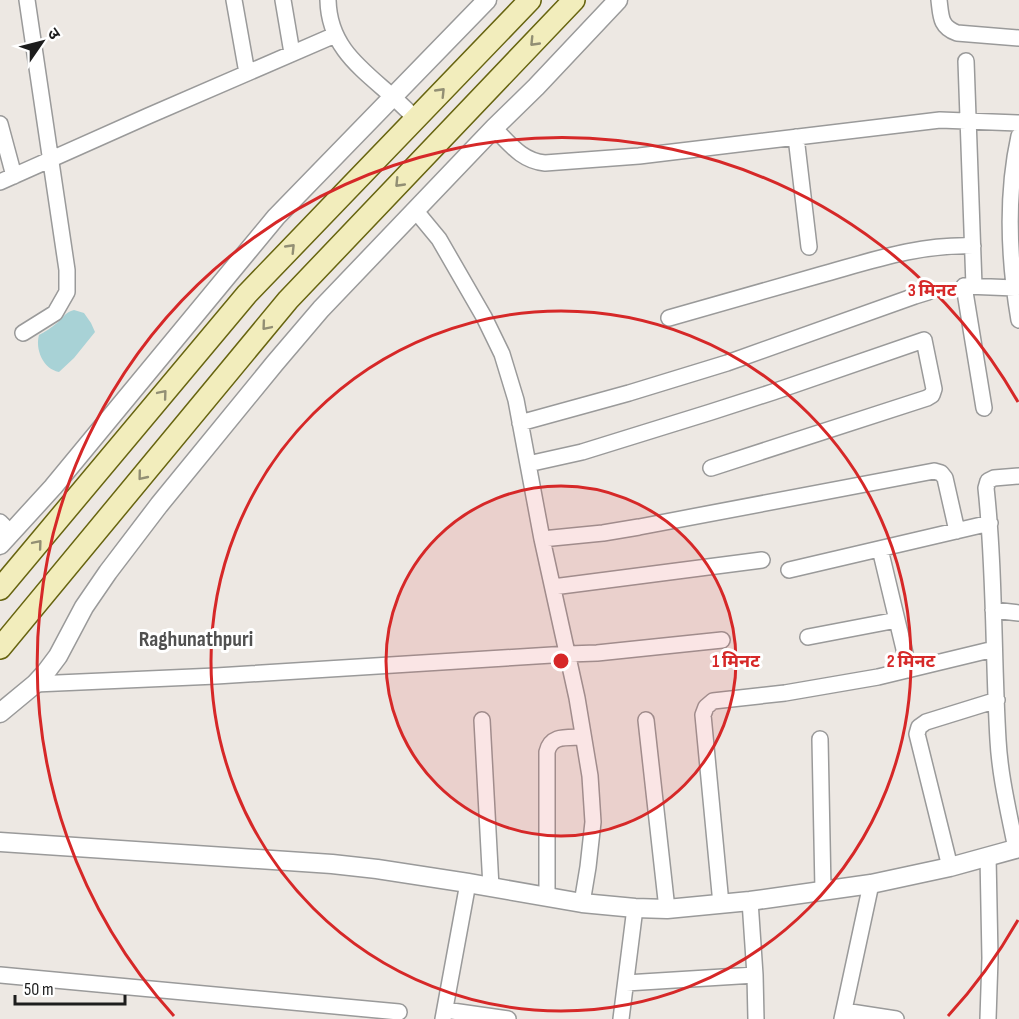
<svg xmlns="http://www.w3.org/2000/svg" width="1019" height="1019" viewBox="0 0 1019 1019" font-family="'Sofia Sans Condensed','Noto Sans Devanagari',sans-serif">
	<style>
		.water { fill: #a8d2d6 }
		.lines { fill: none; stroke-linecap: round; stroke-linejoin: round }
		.minor-casing { stroke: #9a9a9a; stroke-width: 18 }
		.tertiary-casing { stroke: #9a9a9a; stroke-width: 21 }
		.secondary-casing { stroke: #676410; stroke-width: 24 }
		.minor { stroke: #fff; stroke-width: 15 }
		.tertiary { stroke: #fff; stroke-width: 18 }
		.secondary { stroke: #f2edbc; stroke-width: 21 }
		.oneway { stroke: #928f74 }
		.ring { fill: none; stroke: #d62828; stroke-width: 3 }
		.labels { text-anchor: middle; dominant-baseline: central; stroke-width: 6; stroke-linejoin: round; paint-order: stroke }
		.neighbourhood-label { font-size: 22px; font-weight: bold; fill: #505050; stroke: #fff }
		.centre { fill: #d62828; stroke: #fff; stroke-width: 3 }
		.ring-label { font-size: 18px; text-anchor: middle; font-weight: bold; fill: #d62828; stroke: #fff; stroke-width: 6; stroke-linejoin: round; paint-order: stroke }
	</style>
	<rect width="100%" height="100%" fill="#ede8e3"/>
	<!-- water -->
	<path class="water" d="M74 310 84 313 91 323 95 332 74 358 59 372C43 369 35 349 39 335 45 332 51 328 57 323 63 318 65 312 74 310Z"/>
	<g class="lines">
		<defs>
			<path id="minor" d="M234 0 247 73
				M283 0 292 53
				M328 0C329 43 355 64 385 90 396 99 406 109 416 119
				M939 0C941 16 940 27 957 33L1019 38
				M966 61 974 286
				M0 124 14 176
				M494 128C510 144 522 161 545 163L639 156 940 120 1019 123
				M1019 136C1006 195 1009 261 1019 320
				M796 137 809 247
				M0 182 148 116 335 35
				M415 210 439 239 484 317 502 354 516 400 542 539 577 698 590 776 593 822 588 867 582 903
				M964 286 984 408
				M966 286 1015 288
				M669 318C720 303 770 289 820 275 871 261 919 244 973 246
				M23 333 55 313 67 292V270L27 0
				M520 423 629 393 727 363 915 296 928 292
				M528 464 582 452 711 412 773 392 924 340 934 389 932 395 927 398 711 468
				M0 522 11 533
				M542 539 603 533 639 527 934 471 941 473 945 478 957 531
				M880 549 909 670
				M789 570 990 523
				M553 587 762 560
				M993 610 1019 613
				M808 637 897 620
				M35 684 216 676 568 654 597 653 722 640
				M482 720 491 887
				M646 720 667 909
				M820 739 823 890
				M1016 849C1009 813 1000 777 998 740 993 656 995 571 986 488L988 481 994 478 1019 476
				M988 856 990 958 988 1019
				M950 867 917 734 919 727 926 722 997 700
				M547 897V752C551 734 568 738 583 737
				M750 901 755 975 756 1019
				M721 904 703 715 706 707 713 701 785 693 878 677 994 649
				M0 975 399 1012
				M626 983 755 975
				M445 1010 508 1019
				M844 1011 896 1019
				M443 1019 468 883
				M621 1019 635 908
				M842 1019 871 884"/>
			<path id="tertiary" d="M0 545 53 487 276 217 487 0
				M0 713 35 684 46 672 58 656 84 607 108 572 159 505 275 363 321 309 494 128 536 87 618 0
				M0 842 332 864 377 869 468 883 582 903 635 908 667 909 750 901 871 884 950 867 1019 848"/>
			<path id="secondary" d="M0 589 247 294 530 0
				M0 648 288 300 574 0"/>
		</defs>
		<!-- minor casing -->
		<use href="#minor" class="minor-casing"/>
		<!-- tertiary casing -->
		<use href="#tertiary" class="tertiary-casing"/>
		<!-- secondary casing -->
		<use href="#secondary" class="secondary-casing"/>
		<!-- minor -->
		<use href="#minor" class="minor"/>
		<!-- tertiary -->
		<use href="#tertiary" class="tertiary"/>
		<!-- secondary -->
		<use href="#secondary" class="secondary"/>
	</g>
	<!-- one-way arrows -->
	<defs><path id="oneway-chevron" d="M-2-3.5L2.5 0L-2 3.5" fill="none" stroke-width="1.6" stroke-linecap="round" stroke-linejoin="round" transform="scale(1.5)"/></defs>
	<g class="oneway">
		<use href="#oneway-chevron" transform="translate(534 42) rotate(134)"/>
		<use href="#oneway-chevron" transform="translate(441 92) rotate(-46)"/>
		<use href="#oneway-chevron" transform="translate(399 183) rotate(134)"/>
		<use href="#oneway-chevron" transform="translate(291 248) rotate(-46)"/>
		<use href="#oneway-chevron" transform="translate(266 326) rotate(130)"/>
		<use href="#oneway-chevron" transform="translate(163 394) rotate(-50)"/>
		<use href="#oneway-chevron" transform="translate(142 476) rotate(129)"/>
		<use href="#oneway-chevron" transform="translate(38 544) rotate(-50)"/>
	</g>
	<!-- distance rings -->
	<circle cx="561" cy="661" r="175" fill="#d62828" fill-opacity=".12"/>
	<g class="ring">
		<circle cx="561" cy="661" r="175"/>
		<circle cx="561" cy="661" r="350"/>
		<path d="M1018 920A525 525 0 0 1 948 1016M174 1016A525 525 0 1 1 1018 402"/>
	</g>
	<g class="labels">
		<!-- neighbourhood labels -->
		<g class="neighbourhood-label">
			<text x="196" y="639">Raghunathpuri</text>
		</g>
	</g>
	<circle cx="561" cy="661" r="9" class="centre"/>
	<g class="ring-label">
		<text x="932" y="296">3 मिनट</text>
		<text x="736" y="667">1 मिनट</text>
		<text x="911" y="667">2 मिनट</text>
	</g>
	<!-- north arrow -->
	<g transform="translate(42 42) rotate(55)" stroke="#ffffff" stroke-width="4.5" paint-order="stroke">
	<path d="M0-4.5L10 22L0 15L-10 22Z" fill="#1d1d1d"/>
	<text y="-9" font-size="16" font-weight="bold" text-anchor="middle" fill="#1d1d1d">उ</text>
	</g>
	<!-- scale -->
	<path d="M15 995v9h110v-9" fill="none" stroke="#1d1d1d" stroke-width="3"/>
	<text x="24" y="995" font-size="18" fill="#1d1d1d" stroke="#ffffff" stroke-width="4.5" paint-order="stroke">50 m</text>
</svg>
